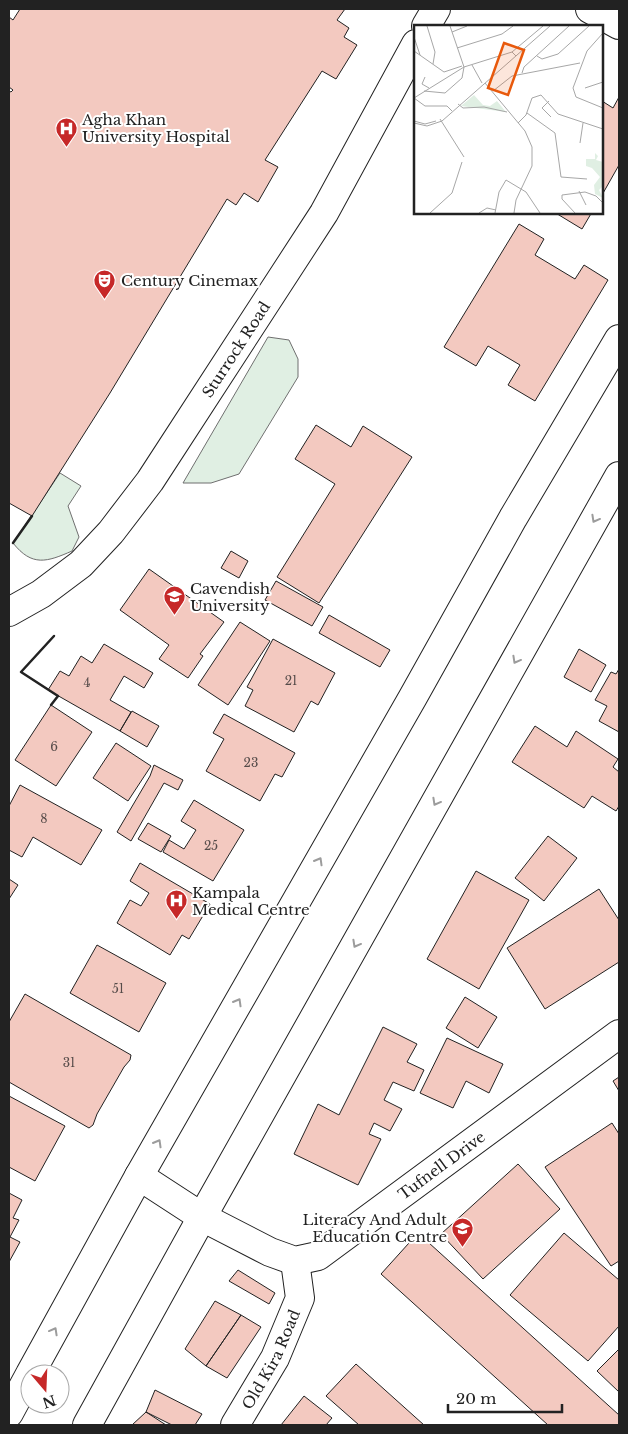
<svg xmlns="http://www.w3.org/2000/svg" width="628" height="1434" viewBox="0 0 628 1434" font-family="'Libre Baskerville',serif">
	<style>
		.green { fill: #e0efe3; stroke: #6f6f6f }
		.building { fill: #f3c9c0; stroke: #222 }
		.lines { fill: none; stroke-linecap: round; stroke-linejoin: round }
		.minor-casing { stroke: #222; stroke-width: 30 }
		.tertiary-casing { stroke: #222; stroke-width: 30 }
		.secondary-casing { stroke: #222; stroke-width: 30 }
		.primary-casing { stroke: #222; stroke-width: 30 }
		.minor { stroke: #fff; stroke-width: 28 }
		.tertiary { stroke: #fff; stroke-width: 28 }
		.secondary { stroke: #fff; stroke-width: 28 }
		.primary { stroke: #fff; stroke-width: 28 }
		.wall { stroke: #222; stroke-width: 2.5 }
		.oneway { stroke: #9c9c9c }
		.labels { text-anchor: middle; dominant-baseline: central; stroke-width: 4; stroke-linejoin: round; paint-order: stroke }
		.number-label { font-size: 12px; fill: #564c4a }
		.poi-label { font-size: 15px; fill: #222; stroke: #fff; text-anchor: start }
		.street-label { font-size: 15px; fill: #222; stroke: #fff }
		.inset-road { fill: none; stroke: #a7a7a7; stroke-width: 1 }
		.view { fill: #e8590c; fill-opacity: 0.15; stroke: #e8590c; stroke-width: 2.5 }
		.inset-edge { fill: none; stroke: #222; stroke-width: 2.5 }
	</style>
	<rect width="100%" height="100%" fill="#fff"/>
	<!-- green -->
	<path class="green" d="M268 337 289 340 298 359V377L239 474 211 483H183Z
		M60 473 81 486 68 506 79 537 72 551C47 562 32 567 13 543Z"/>
	<!-- building -->
	<path class="building" d="M20 9H345L337 20 349 28 344 37 357 45 336 79 322 71 265 160 278 167 258 202 244 193 236 205 227 199 110 393 32 516 9 503V91L11 92 13 90 9 87V17L13 20Z
		M619 97V165L602 195V101L613 108Z
		M554 212H592L582 229Z
		M519 224 544 239 535 255 575 279 584 265 608 280 535 401 508 385 520 365 488 346 476 366 444 347Z
		M316 425 351 447 363 426 412 457 319 603 277 577 335 484 295 459Z
		M231 551 248 561 239 578 221 568Z
		M149 569 224 622 200 654 203 656 188 678 159 659 169 645 120 610Z
		M276 581 323 607 312 626 265 600Z
		M329 615 390 650 380 667 319 633Z
		M240 622 270 641 228 705 198 685Z
		M273 639 335 673 318 705 311 701 294 732 245 706 253 690 247 687Z
		M104 644 153 673 144 688 124 676 110 700 131 712 120 731 48 690 60 671 69 676 81 656 92 663Z
		M579 649 606 665 591 692 564 677Z
		M619 669V732L599 721 607 706 595 700 611 672 616 674Z
		M51 705 92 732 56 786 15 760Z
		M132 711 159 726 147 747 120 731Z
		M224 714 295 753 282 777 275 774 260 801 206 771 224 739 213 733Z
		M535 726 567 747 576 731 618 759 613 767 619 772V806L616 811 592 796 584 808 512 762Z
		M116 743 151 766 128 801 93 778Z
		M154 765 183 780 178 790 164 783 131 841 117 832 150 776Z
		M20 785 102 830 81 865 33 837 22 857 9 850V806Z
		M194 800 244 830 213 881 163 852 169 840 184 849 196 830 181 821Z
		M148 823 171 836 161 852 138 839Z
		M548 836 577 858 544 901 515 878Z
		M140 863 210 904 189 939 182 935 170 955 117 923 130 900 141 906 149 893 130 881Z
		M476 871 529 900 479 989 427 959Z
		M9 879 18 885 9 899Z
		M599 889 619 920V962L545 1009 507 948Z
		M97 945 166 983 139 1032 70 993Z
		M25 994 131 1055 130 1060 124 1067 97 1114 93 1125 89 1128 9 1082V1022Z
		M465 997 497 1017 478 1048 446 1028Z
		M383 1027 417 1044 407 1062 424 1070 414 1091 393 1082 384 1100 402 1109 390 1131 374 1123 369 1134 381 1139 358 1185 294 1154 318 1104 339 1115Z
		M447 1038 503 1064 489 1093 466 1081 453 1108 420 1093Z
		M619 1077V1091L613 1081Z
		M9 1096 65 1126 35 1181 9 1167Z
		M612 1123 619 1134V1261L611 1266 545 1167Z
		M518 1164 560 1209 483 1279 441 1234Z
		M9 1193 22 1200 13 1218 19 1220 10 1237 20 1242 9 1262Z
		M418 1233 619 1415V1425H548L381 1274Z
		M564 1233 619 1280V1326L588 1361 510 1295Z
		M238 1270 275 1293 269 1304 229 1281Z
		M215 1301 241 1315 206 1366 185 1349Z
		M241 1315 261 1327 227 1378 206 1366Z
		M619 1349V1392L597 1371Z
		M356 1364 424 1425H359L326 1396Z
		M155 1390 202 1414 195 1425H172L146 1412Z
		M304 1396 332 1418 326 1425H281Z
		M146 1412 166 1425H132Z"/>
	<g class="lines">
		<defs>
			<g id="minor">
				<path d="M426 26 436 9"/>
				<path id="s1" d="M9 612 41 594 81 564 111 532 150 481 324 213 416 44"/>
				<path id="s2" d="M235 1425 275 1358 300 1298 295 1261"/>
			</g>
			<g id="tertiary">
				<path id="s3" d="M139 1176 202 1217 270 1252 295 1261 318 1256 619 1034"/>
			</g>
			<path id="secondary" d="M590 9 619 25"/>
			<path id="primary" d="M30 1374 139 1176 413 697 513 518 619 339
				M9 1413 30 1374
				M87 1425 202 1217 619 476"/>
		</defs>
		<!-- minor casing -->
		<use href="#minor" class="minor-casing"/>
		<!-- tertiary casing -->
		<use href="#tertiary" class="tertiary-casing"/>
		<!-- secondary casing -->
		<use href="#secondary" class="secondary-casing"/>
		<!-- primary casing -->
		<use href="#primary" class="primary-casing"/>
		<!-- minor -->
		<use href="#minor" class="minor"/>
		<!-- tertiary -->
		<use href="#tertiary" class="tertiary"/>
		<!-- secondary -->
		<use href="#secondary" class="secondary"/>
		<!-- primary -->
		<use href="#primary" class="primary"/>
		<!-- wall -->
		<path class="wall" d="M13 543 32 516
			M51 705 58 696 21 672 54 636"/>
	</g>
	<!-- one-way arrows -->
	<defs><path id="oneway-chevron" d="M-2-3.5L2.5 0L-2 3.5" fill="none" stroke-width="1.6" stroke-linecap="round" stroke-linejoin="round" transform="scale(1.25)"/></defs>
	<g class="oneway">
		<use href="#oneway-chevron" transform="translate(595 519) rotate(119)"/>
		<use href="#oneway-chevron" transform="translate(516 660) rotate(119)"/>
		<use href="#oneway-chevron" transform="translate(436 802) rotate(119)"/>
		<use href="#oneway-chevron" transform="translate(319 861) rotate(-60)"/>
		<use href="#oneway-chevron" transform="translate(356 944) rotate(119)"/>
		<use href="#oneway-chevron" transform="translate(238 1002) rotate(-60)"/>
		<use href="#oneway-chevron" transform="translate(158 1143) rotate(-60)"/>
		<use href="#oneway-chevron" transform="translate(54 1331) rotate(-61)"/>
	</g>
	<!-- icons -->
	<defs>
		<symbol id="hospital-pin" viewBox="-11 -11 22 30"><path d="M0 17L-7.5 6A9.5 9.5 0 1 1 7.5 6Z" fill="#c62828" stroke="#fff"/><path d="M-5-5h3v3.5h4V-5h3V5h-3V1.5h-4V5h-3Z" fill="#fff"/></symbol>
		<symbol id="theatre-pin" viewBox="-11 -11 22 30"><path d="M0 17L-7.5 6A9.5 9.5 0 1 1 7.5 6Z" fill="#c62828" stroke="#fff"/><path d="M-5-5.5Q0-4 5-5.5V0Q5 5 0 6Q-5 5-5 0ZM-3.3-2.5H-1v1.5H-3.3ZM1-2.5H3.3v1.5H1ZM-2.8 1Q0 5.5 2.8 1Z" fill="#fff"/></symbol>
		<symbol id="university-pin" viewBox="-11 -11 22 30"><path d="M0 17L-7.5 6A9.5 9.5 0 1 1 7.5 6Z" fill="#c62828" stroke="#fff"/><path d="M0-5L7-2L0 1L-7-2ZM-4 1L0 2.5L4 1V4Q0 6-4 4Z" fill="#fff"/></symbol>
	</defs>
	<g fill-rule="evenodd">
		<use href="#hospital-pin" x="54" y="116" width="25" height="34"/>
		<use href="#theatre-pin" x="92" y="268" width="25" height="34"/>
		<use href="#university-pin" x="162" y="584" width="25" height="34"/>
		<use href="#hospital-pin" x="164" y="888" width="25" height="34"/>
		<use href="#university-pin" x="450" y="1216" width="25" height="34"/>
	</g>
	<g class="labels">
		<!-- number labels -->
		<g class="number-label">
			<text x="291" y="680">21</text>
			<text x="87" y="682">4</text>
			<text x="54" y="746">6</text>
			<text x="251" y="762">23</text>
			<text x="44" y="818">8</text>
			<text x="211" y="845">25</text>
			<text x="118" y="988">51</text>
			<text x="69" y="1062">31</text>
		</g>
		<!-- poi labels -->
		<g class="poi-label">
			<text x="82" y="119">Agha Khan<tspan x="82" dy="17">University Hospital</tspan></text>
			<text x="121" y="280">Century Cinemax</text>
			<text x="190" y="588">Cavendish<tspan x="190" dy="17">University</tspan></text>
			<text x="192" y="892">Kampala<tspan x="192" dy="17">Medical Centre</tspan></text>
			<text x="447" y="1219" text-anchor="end">Literacy And Adult<tspan x="447" dy="17">Education Centre</tspan></text>
		</g>
		<!-- street labels -->
		<g class="street-label">
			<text stroke="none"><textPath href="#s1" startOffset="352">Sturrock Road</textPath></text>
			<text stroke="none"><textPath href="#s3" startOffset="355">Tufnell Drive</textPath></text>
			<text stroke="none"><textPath href="#s2" startOffset="75">Old Kira Road</textPath></text>
		</g>
	</g>
	<!-- overview -->
	<g transform="translate(414 25)">
		<rect width="189" height="189" fill="#fff"/>
		<path d="M60 70 69 80 76 81 83 76 92 87 47 81ZM181 128 184 131 182 135 189 137V161L185 165 189 173 181 169 180 160 186 152 178 143 172 141V134H181Z" fill="#e0efe3"/>
		<path class="inset-road" d="M13 1 21 27 19 39M38 7 53 1M189 8 173 26 159 63 162 72 189 83M0 12 6 30M43 23 88 9 99 1M0 26 30 47 48 41M98 27 129 1M123 31 128 34 144 29 175 1M58 40 68 58M108 48 110 42 155 1M11 52 8 59 15 63M71 58 111 106 118 122V141L102 175 100 188M171 63 189 57M10 66 31 68 48 53 50 42 36 1M79 66 98 51 166 38M0 73 50 42 98 27 102 31M0 73 11 81H33L38 86M135 76 128 83 137 92M44 79 49 83 70 82 93 87M113 88 141 108 147 152 173 154M26 94 50 132M0 96 11 99 22 96M0 98 13 101 28 96 136 1M104 98 112 90 118 73 127 70 144 89 189 104M166 118 169 98M165 166 172 180M16 188 38 168 48 137M65 188 73 183 82 185M81 188 85 167 92 155 112 167 126 188M161 188 148 174V170L171 167 182 171 189 178"/>
		<path class="view" d="M90 18 110 25 94 70 74 63Z"/>
		<rect width="189" height="189" class="inset-edge"/>
	</g>
	<!-- border -->
	<rect width="628" height="1434" fill="none" stroke="#222222" stroke-width="20"/>
	<!-- north arrow -->
	<g transform="translate(45 1389) rotate(161)"><circle r="24" fill="#ffffff" stroke="#a7a7a7"/>
	<path d="M0-4L9 19L0 12L-9 19Z" fill="#c62828"/>
	<text y="-8" font-size="14" font-weight="bold" text-anchor="middle" fill="#222222">N</text>
	</g>
	<!-- scale -->
	<path d="M448 1404v8h114v-8" fill="none" stroke="#222222" stroke-width="2.5"/>
	<text x="456" y="1404" font-size="15" fill="#222222" stroke="#ffffff" stroke-width="4" paint-order="stroke">20 m</text>
</svg>
